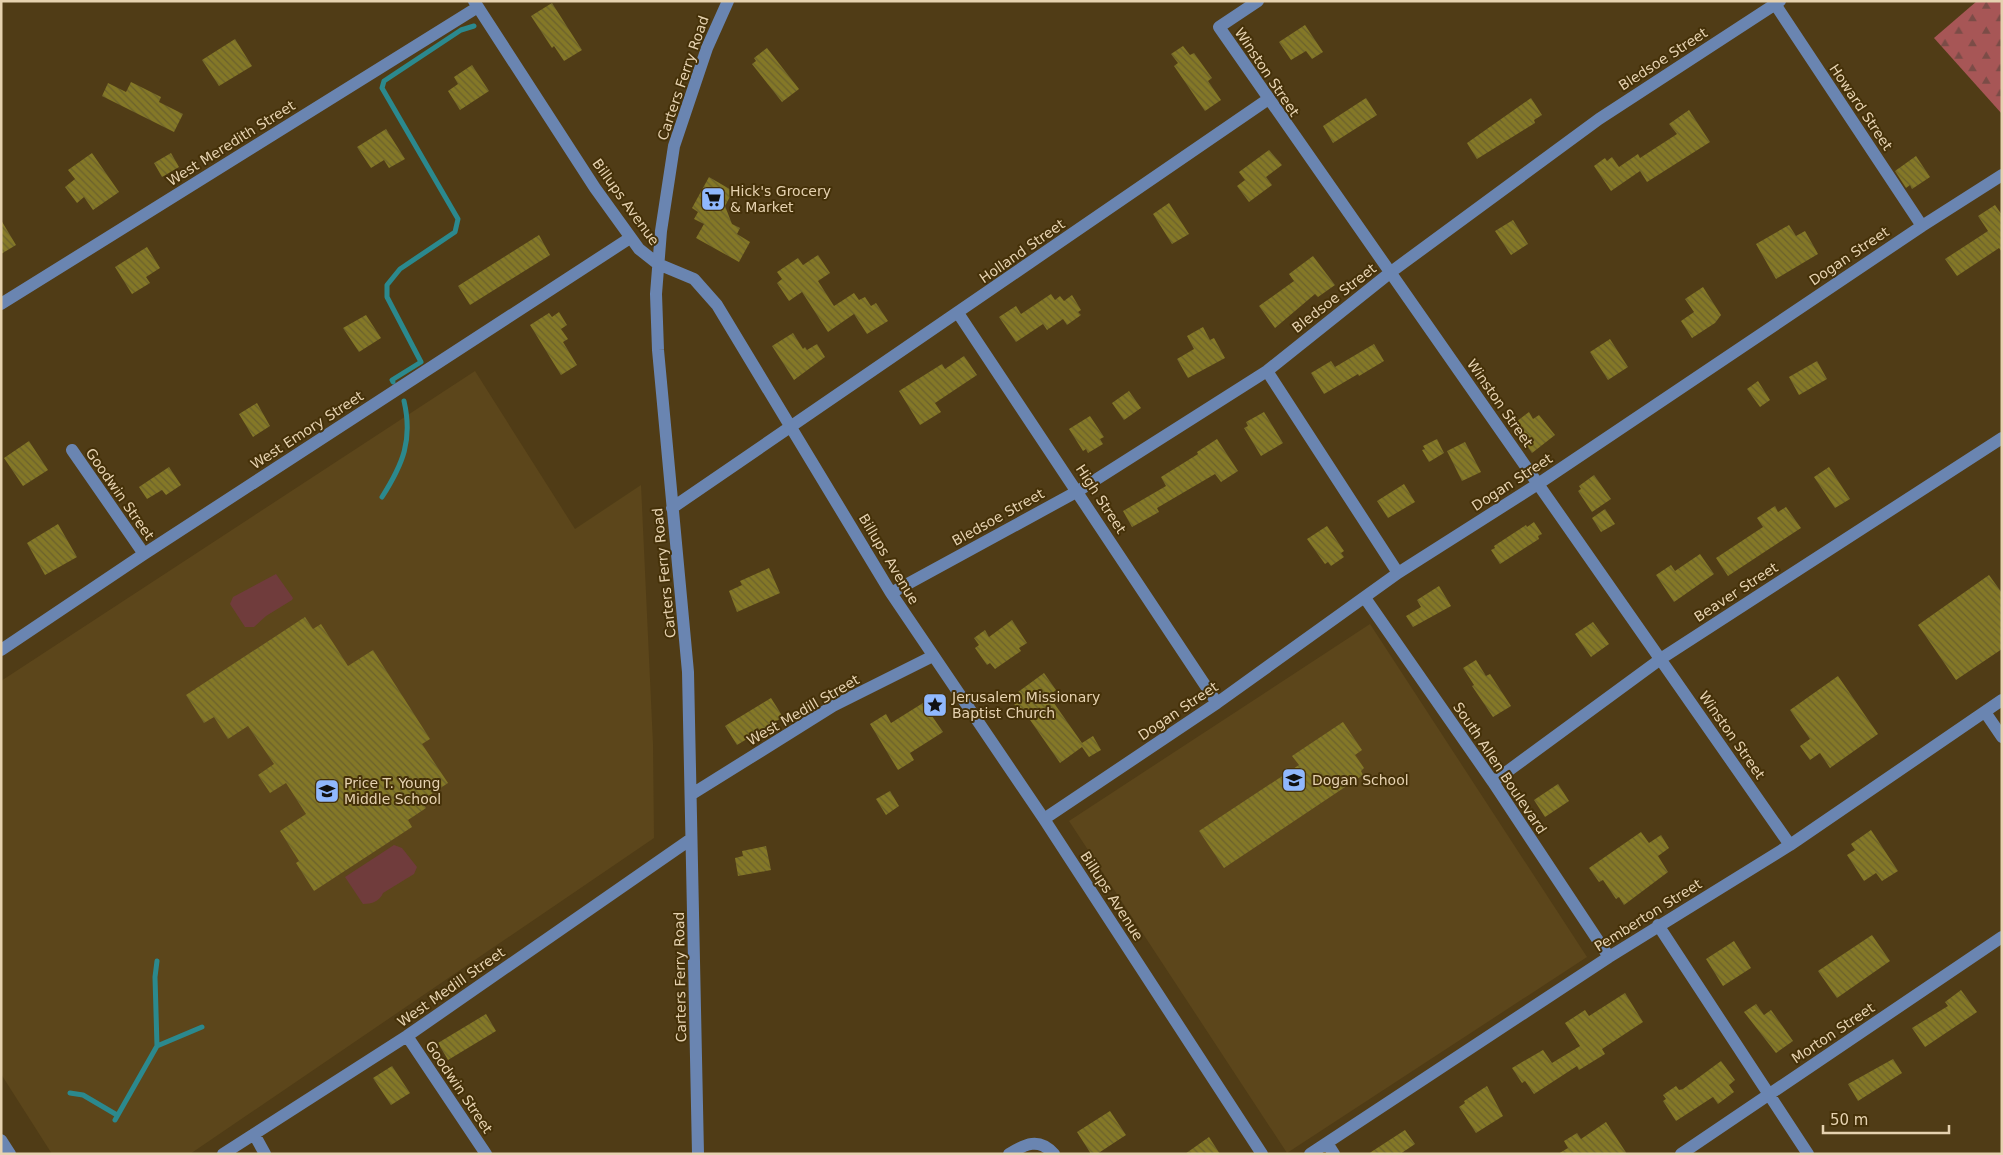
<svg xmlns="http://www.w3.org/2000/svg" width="2003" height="1155" viewBox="0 0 2003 1155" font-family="'DejaVu Sans',sans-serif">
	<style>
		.built { fill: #5c461b }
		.forest { fill: url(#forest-firs) }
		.park { fill: #703c3c }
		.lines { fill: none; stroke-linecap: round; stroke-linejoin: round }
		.stream { stroke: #2b898e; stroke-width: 5 }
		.building { fill: url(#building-back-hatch) }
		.minor { stroke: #6a85b1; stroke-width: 12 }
		.labels { text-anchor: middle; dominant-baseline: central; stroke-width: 4; stroke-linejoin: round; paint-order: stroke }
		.street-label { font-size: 14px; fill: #e6d2b0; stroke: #453109 }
		.poi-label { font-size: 14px; fill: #e6d2b0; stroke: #453109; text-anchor: start }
	</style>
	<defs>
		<pattern id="forest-firs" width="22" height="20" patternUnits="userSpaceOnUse" patternTransform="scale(1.25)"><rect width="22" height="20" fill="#a75656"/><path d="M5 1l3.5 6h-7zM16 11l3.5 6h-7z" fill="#7b4c47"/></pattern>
		<pattern id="building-back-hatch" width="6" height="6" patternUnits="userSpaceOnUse" patternTransform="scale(1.25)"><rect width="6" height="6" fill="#847827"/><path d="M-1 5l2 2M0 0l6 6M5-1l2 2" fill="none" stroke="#6b612d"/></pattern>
	</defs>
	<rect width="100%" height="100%" fill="#503c16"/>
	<!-- built -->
	<path class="built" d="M475 371 575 529 641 485 653 744 654 838 190 1154H52L1 1074V681Z
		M1370 624 1587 957 1287 1153 1069 821Z"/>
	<!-- forest -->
	<path class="forest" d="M1977 1H2002V114L1934 38Z"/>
	<!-- park -->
	<path class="park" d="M276 574 293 598 292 600 266 616 254 627H245L230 604 233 597Z
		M394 845 402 848 417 867 414 874 383 893C380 901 372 904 363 904L345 877Z"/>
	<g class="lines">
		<!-- stream -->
		<path class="stream" d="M393 382 392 380 421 362 387 297V285L400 269 455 232 458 219 382 88 384 81 461 30 474 26
			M382 497C403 464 413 440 404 401
			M157 1046 202 1027
			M70 1093 83 1095 117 1115
			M115 1120 157 1046 155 977 157 961"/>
	</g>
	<!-- building -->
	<path class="building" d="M552 3 582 50 564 61 554 46 552 48 531 16Z
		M1305 25 1323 52 1312 59 1306 51 1291 60 1279 42Z
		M235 39 252 66 219 86 202 60Z
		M1183 46 1190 55 1194 53 1212 78 1208 81 1221 100 1205 111 1174 66 1178 63 1171 54Z
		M767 48 799 89 782 102 752 64 756 61 754 58Z
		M472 65 489 91 460 110 448 91 458 84 454 77Z
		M131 82 161 97 159 102 183 114 174 132 102 96 108 83 126 92Z
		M1366 98 1377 115 1333 143 1323 126Z
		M1531 98 1542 115 1534 120 1535 123 1477 159 1467 143Z
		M1689 110 1710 142 1647 182 1640 171 1611 191 1594 166 1605 158 1607 161 1612 157 1619 167 1638 154 1640 158 1677 134 1669 124Z
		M386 129 405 159 389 168 384 160 371 168 357 147Z
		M1269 150 1282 165 1266 177 1272 185 1249 202 1237 186 1245 180 1239 172Z
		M92 153 119 192 93 210 84 197 77 203 65 187 75 179 68 170Z
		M171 153 179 167 162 177 154 163Z
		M1916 156 1930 177 1912 189 1910 185 1906 188 1895 171Z
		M709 177 733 191 725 206 732 224 740 228 737 234 750 242 739 262 696 238 704 224 694 219 698 212 692 208Z
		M1169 203 1189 234 1172 244 1153 214Z
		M1995 205 2002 215V252L1999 248 1957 276 1945 259 1988 231 1978 216Z
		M1 220 16 245 1 254Z
		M1513 220 1528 244 1511 255 1495 231Z
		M1789 225 1796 236 1805 231 1818 254 1776 279 1756 244Z
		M539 235 550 255 470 305 458 286Z
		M147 247 160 268 146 277 150 283 132 294 115 267Z
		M818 255 830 273 818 281 834 306 854 293 859 300 865 297 871 306 876 303 888 321 867 334 854 314 828 332 802 292 789 301 777 283 782 279 777 272 798 258 803 265Z
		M1313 256 1335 285 1318 297 1315 294 1275 328 1259 306 1294 281 1289 274Z
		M1703 287 1721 315 1715 323 1692 338 1681 321 1694 312 1685 299Z
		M1051 294 1055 300 1060 296 1064 301 1072 295 1081 310 1078 312 1081 315 1067 325 1063 319 1047 330 1043 324 1016 342 999 317 1016 306 1021 314Z
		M559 312 567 325 561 329 568 339 563 342 577 365 561 375 530 325 549 313 552 317Z
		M366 315 381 338 359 352 343 328Z
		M1203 327 1210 340 1214 338 1225 358 1188 378 1177 359 1194 349 1187 336Z
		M793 333 803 349 805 347 807 350 817 344 825 357 794 380 772 346Z
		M1610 339 1628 367 1608 380 1590 352Z
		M1374 344 1384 361 1359 376 1358 374 1324 394 1311 373 1331 361 1335 367Z
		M964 356 977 375 935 403 941 412 920 425 899 391 942 364 945 369Z
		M1817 361 1827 379 1799 395 1789 377Z
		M1758 381 1770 400 1760 407 1747 389Z
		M1129 391 1141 408 1124 420 1112 403Z
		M257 403 270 426 253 437 239 414Z
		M1264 412 1283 443 1261 456 1244 428 1248 426 1246 422Z
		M1529 412 1533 419 1539 415 1555 435 1532 453 1512 425Z
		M1090 416 1104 437 1100 439 1103 444 1088 453 1086 449 1083 451 1069 429Z
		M1217 439 1238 471 1221 482 1215 474 1157 508 1159 512 1132 527 1123 511 1166 486 1161 477 1198 454 1197 452Z
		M1437 439 1444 453 1429 462 1422 450 1425 449 1423 446Z
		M29 441 48 470 23 486 4 458Z
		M1465 442 1481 472 1462 481 1447 451Z
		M169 467 181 485 166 495 162 490 147 499 139 487Z
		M1829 467 1850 499 1835 508 1814 477Z
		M1594 475 1611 499 1592 512 1578 491 1581 489 1579 486Z
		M1404 484 1415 502 1388 518 1377 501Z
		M1775 506 1778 512 1786 507 1801 528 1728 576 1716 558 1763 527 1757 518Z
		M1605 509 1615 524 1601 532 1592 518Z
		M1534 522 1542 534 1538 536 1539 539 1500 564 1491 550 1495 548 1494 546 1526 525 1527 527Z
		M58 524 77 557 45 575 27 543Z
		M1327 526 1344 551 1341 553 1344 557 1331 566 1328 562 1325 564 1307 539Z
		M1700 554 1714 574 1674 602 1656 575 1671 565 1675 571Z
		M769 568 780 593 737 612 729 591 742 585 740 581Z
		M1989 575 2002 593V649L1956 680 1918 625Z
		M1439 586 1451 606 1413 627 1406 616 1421 607 1417 600Z
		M305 617 313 629 321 624 348 666 373 650 430 739 422 744 448 783 421 801 426 808 408 820 412 827 314 891 296 863 299 861 280 831 306 814 286 783 270 793 258 775 274 764 248 726 228 739 214 717 204 723 186 695Z
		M1012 620 1027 643 1019 648 1021 651 995 669 990 663 987 665 975 648 979 645 974 638 985 630 989 637Z
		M1593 622 1609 644 1591 657 1575 634Z
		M1476 660 1486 676 1490 674 1511 706 1493 717 1472 686 1474 685 1463 668Z
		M1044 673 1056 690 1049 696 1082 743 1093 736 1101 750 1089 757 1082 747 1060 763 1028 717 1025 719 1010 698Z
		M1838 676 1878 734 1830 768 1820 753 1810 760 1800 746 1810 739 1790 710Z
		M771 698 783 717 737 745 725 726Z
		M923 703 943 732 910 753 914 760 898 770 870 724 886 714 891 723Z
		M1343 722 1362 750 1355 755 1364 768 1361 771 1363 775 1224 868 1199 831 1299 765 1292 756Z
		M1558 784 1569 801 1545 817 1534 800Z
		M890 791 899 806 886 815 876 799Z
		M1871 830 1898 871 1882 881 1876 873 1864 881 1847 855 1855 850 1851 844Z
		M1641 832 1649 843 1661 835 1669 848 1658 856 1668 872 1624 905 1619 897 1616 899 1603 880 1599 882 1589 868Z
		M766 846 771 870 738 876 735 858 743 856 742 851Z
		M1872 935 1890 961 1837 998 1818 971Z
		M1734 941 1751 968 1723 986 1706 959Z
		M1961 990 1977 1012 1925 1047 1912 1028 1948 1006 1945 1002Z
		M1625 993 1643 1022 1602 1049 1605 1054 1579 1070 1577 1066 1534 1094 1525 1081 1522 1083 1512 1068 1543 1050 1552 1063 1580 1046 1565 1023 1585 1010 1589 1016Z
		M1756 1004 1764 1015 1771 1010 1793 1041 1776 1053 1744 1012Z
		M486 1014 496 1031 448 1060 438 1043Z
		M1893 1059 1902 1073 1858 1101 1848 1084Z
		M1721 1061 1735 1080 1729 1085 1734 1092 1718 1104 1713 1097 1676 1121 1663 1101 1666 1099 1663 1095 1676 1086 1679 1090 1683 1089Z
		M392 1066 410 1093 391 1105 373 1078Z
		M1487 1086 1503 1116 1476 1133 1459 1107 1465 1103 1464 1101Z
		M1110 1111 1126 1135 1097 1154H1091L1077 1132Z
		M1606 1122 1627 1154H1558L1568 1148 1564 1141 1577 1133 1581 1139Z
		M1405 1130 1415 1144 1400 1154H1368Z
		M1209 1137 1220 1154H1185Z"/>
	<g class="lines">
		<!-- minor -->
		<path class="minor" d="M474 1 595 188 639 249 658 264 694 279 717 305 891 593 1044 819 1262 1154
			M1258 1 1219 27 1790 845
			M1775 4 1922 226
			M1 304 478 7
			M958 313 1217 703
			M1267 371 1398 573
			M72 450 144 554
			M672 508 1267 100
			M891 593 1078 491 1267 371 1391 272 1599 119 1780 1
			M1365 598 1493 782 1609 957
			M1 650 144 554 630 238
			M1985 712 2002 737
			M1493 782 1662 658 2002 438
			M692 794 833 706 933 656
			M1044 819 1217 703 1398 573 1538 484 1922 226 2002 175
			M1658 925 1808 1154
			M407 1036 486 1154
			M254 1134 265 1154
			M1 1140 10 1154
			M1327 1143 1334 1154
			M223 1154 407 1036 691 839
			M698 1154 688 672 658 350 656 294 661 231 674 146 707 48 728 1
			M1009 1154C1025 1144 1039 1137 1054 1154
			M1310 1154 1609 957 1790 845 2002 700
			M1681 1154 2002 937"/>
	</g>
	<!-- icons -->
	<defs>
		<symbol id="supermarket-square" viewBox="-11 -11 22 22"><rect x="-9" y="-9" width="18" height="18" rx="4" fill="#90b8fd" stroke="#453109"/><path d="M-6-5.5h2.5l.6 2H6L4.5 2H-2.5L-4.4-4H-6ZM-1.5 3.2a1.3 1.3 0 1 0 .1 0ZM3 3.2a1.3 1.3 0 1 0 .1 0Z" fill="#111"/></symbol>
		<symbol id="sight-square" viewBox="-11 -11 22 22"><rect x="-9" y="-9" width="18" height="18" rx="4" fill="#90b8fd" stroke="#453109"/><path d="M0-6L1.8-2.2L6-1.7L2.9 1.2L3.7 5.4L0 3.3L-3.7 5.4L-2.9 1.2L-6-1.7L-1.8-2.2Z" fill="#111"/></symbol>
		<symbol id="school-square" viewBox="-11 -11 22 22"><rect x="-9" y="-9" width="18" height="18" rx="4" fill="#90b8fd" stroke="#453109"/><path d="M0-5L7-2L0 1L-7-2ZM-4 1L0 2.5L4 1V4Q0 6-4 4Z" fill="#111"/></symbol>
	</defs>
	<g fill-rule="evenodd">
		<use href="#supermarket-square" x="699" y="185" width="28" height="28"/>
		<use href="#sight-square" x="921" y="691" width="28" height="28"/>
		<use href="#school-square" x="1280" y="766" width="28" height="28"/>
		<use href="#school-square" x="313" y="777" width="28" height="28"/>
	</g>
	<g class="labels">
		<!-- street labels -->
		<g class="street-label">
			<text transform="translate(1663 59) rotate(-33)">Bledsoe Street</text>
			<text transform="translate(1267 72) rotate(56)">Winston Street</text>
			<text transform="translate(683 78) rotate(-71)">Carters Ferry Road</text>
			<text transform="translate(1861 107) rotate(56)">Howard Street</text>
			<text transform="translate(231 143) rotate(-32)">West Meredith Street</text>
			<text transform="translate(626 202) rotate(54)">Billups Avenue</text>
			<text transform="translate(1022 251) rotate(-35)">Holland Street</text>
			<text transform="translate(1849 256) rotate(-34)">Dogan Street</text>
			<text transform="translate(1334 298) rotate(-38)">Bledsoe Street</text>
			<text transform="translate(1500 403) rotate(55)">Winston Street</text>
			<text transform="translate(307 430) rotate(-33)">West Emory Street</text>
			<text transform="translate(1512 482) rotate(-33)">Dogan Street</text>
			<text transform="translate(120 494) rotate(55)">Goodwin Street</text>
			<text transform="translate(1101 499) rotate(57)">High Street</text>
			<text transform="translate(998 517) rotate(-29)">Bledsoe Street</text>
			<text transform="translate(889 559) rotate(59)">Billups Avenue</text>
			<text transform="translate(664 573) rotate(-96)">Carters Ferry Road</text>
			<text transform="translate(1736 592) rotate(-33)">Beaver Street</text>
			<text transform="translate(803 710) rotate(-30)">West Medill Street</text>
			<text transform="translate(1178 711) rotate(-34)">Dogan Street</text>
			<text transform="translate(1732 735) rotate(55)">Winston Street</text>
			<text transform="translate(1500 768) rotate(56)">South Allen Boulevard</text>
			<text transform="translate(1112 896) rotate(57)">Billups Avenue</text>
			<text transform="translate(1648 915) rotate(-32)">Pemberton Street</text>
			<text transform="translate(680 977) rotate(-91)">Carters Ferry Road</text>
			<text transform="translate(451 987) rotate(-35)">West Medill Street</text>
			<text transform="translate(1833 1033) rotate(-34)">Morton Street</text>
			<text transform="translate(459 1087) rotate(56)">Goodwin Street</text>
		</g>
		<!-- poi labels -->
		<g class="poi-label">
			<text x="730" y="191">Hick's Grocery<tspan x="730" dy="16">&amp; Market</tspan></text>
			<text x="952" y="697">Jerusalem Missionary<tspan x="952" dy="16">Baptist Church</tspan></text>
			<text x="1312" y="780">Dogan School</text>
			<text x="344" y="783">Price T. Young<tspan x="344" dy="16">Middle School</tspan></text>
		</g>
	</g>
	<!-- border -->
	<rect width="2003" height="1155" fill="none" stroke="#e6d2b0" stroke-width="5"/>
	<!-- scale -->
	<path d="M1823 1125v8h126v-8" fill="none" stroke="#e6d2b0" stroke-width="2.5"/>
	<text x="1830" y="1125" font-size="15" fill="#e6d2b0" stroke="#453109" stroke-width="4" paint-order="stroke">50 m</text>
</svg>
